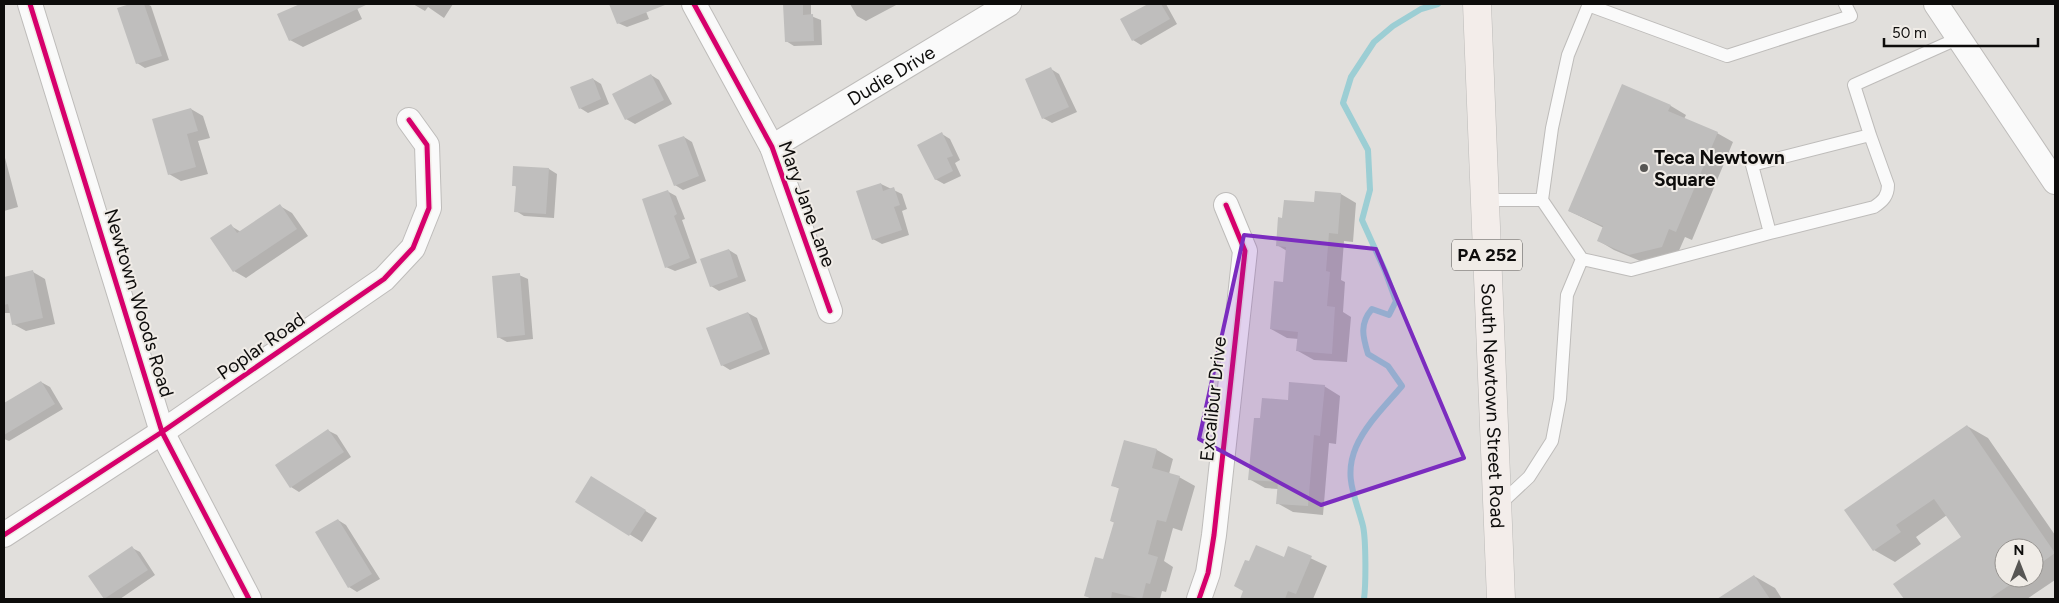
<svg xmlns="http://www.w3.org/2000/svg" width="2059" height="603" viewBox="0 0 2059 603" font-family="Figtree,sans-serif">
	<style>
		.shadow { fill: #0003; fill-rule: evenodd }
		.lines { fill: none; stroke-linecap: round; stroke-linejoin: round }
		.stream { stroke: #9cced4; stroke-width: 6 }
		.building { fill: #bfbebd }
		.lane-casing { stroke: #bebcba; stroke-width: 14 }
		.street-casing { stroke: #bebcba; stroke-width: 26 }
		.primary-casing { stroke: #bbbab8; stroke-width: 29 }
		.lane { stroke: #fafafa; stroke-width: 12 }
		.street { stroke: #fafafa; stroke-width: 24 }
		.primary { stroke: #f3edea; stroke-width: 28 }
		.cycleway-casing { stroke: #f0ece7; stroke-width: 8 }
		.cycleway { stroke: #d6006c; stroke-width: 5 }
		.marked { fill: #7b2cbf; fill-opacity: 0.2; stroke: #7b2cbf; stroke-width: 4; stroke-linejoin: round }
		.poi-dot { fill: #575654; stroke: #f0ece7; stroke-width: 2 }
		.labels { text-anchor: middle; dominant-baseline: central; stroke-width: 4; stroke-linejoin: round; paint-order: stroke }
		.shield { fill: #f0ece7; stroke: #514f4d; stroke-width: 1 }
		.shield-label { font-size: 18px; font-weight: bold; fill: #0d0c0b }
		.street-label { font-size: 19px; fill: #0d0c0b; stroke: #f0ece7 }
		.poi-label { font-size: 19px; font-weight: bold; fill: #0d0c0b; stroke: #f0ece7; text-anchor: start }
	</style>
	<rect width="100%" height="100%" fill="#e1dfdc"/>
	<!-- shadow -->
	<path class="shadow" d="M134 4H147L151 6 169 60 145 68 137 63 118 9Z
		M303 4H355L362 19 303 47 290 40 279 15Z
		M413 4H453L444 18 428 7 425 11Z
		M611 4H643L649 19 627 27 618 23Z
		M785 4H811V16L821 20 822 45 794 46 786 41Z
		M850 4H898L866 21 857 16Z
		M1150 4H1166L1177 24 1141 45 1133 40 1122 20Z
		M1051 69 1059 74 1077 112 1052 123 1043 118 1026 80Z
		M651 75 659 80 672 104 635 124 626 119 613 95Z
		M593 79 601 84 609 104 588 113 580 108Z
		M1622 86 1671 106 1686 115 1684 119 1717 133 1733 142 1692 240 1685 237 1677 255 1645 263 1614 250 1599 241 1604 228 1569 211Z
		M191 109 203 116 210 138 198 141 208 174 181 181 169 174Z
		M942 134 950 139 960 160 955 163 961 176 944 184 935 179Z
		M684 137 692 142 706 181 683 190 675 185Z
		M4 154 18 207 4 211Z
		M514 167 549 169 557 174 554 218 524 216 516 211 517 187 513 185Z
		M881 184 902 194 907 209 902 211 909 235 882 244 873 239Z
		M667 191 676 196 685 219 682 220 697 263 675 271 666 267Z
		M1341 194 1356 203 1353 242 1344 241 1341 280 1345 282 1343 312 1351 317 1347 362 1314 360 1298 351 1299 339 1287 338 1271 329 1285 283 1287 251 1277 245 1283 219 1315 204Z
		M280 206 292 213 308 236 246 278 234 271 231 226 241 232Z
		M729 250 737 255 746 281 719 291 711 286Z
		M33 272 45 279 55 324 26 331 13 324 11 313H4V278Z
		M519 275 528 279 533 339 507 342 498 337Z
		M748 313 757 318 770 354 730 370 722 365Z
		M41 382 50 387 63 409 9 441 4 439V404Z
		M1324 386 1340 396 1336 444 1329 443 1323 515 1293 512 1277 503 1278 489 1265 488 1249 479 1261 420 1289 401Z
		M1967 426 1988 438 2055 535V580L2027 599H1905L1895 584 1962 537 1947 515 1916 537 1921 544 1895 562 1874 550ZM2004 548H2034V578H2004Z
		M329 431 337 435 351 457 299 492 291 487Z
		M1125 441 1157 450 1173 459 1169 474 1179 477 1195 486 1182 531 1173 528 1164 561 1173 567 1166 592 1162 591 1160 599H1092L1086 596 1104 561 1115 523 1111 521 1120 489 1112 485Z
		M603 485 657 518 642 542 576 501Z
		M338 520 346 525 380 579 357 592 349 587Z
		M132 548 140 552 155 575 120 599H105L89 576Z
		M1289 548 1327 566 1313 599H1241L1244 591 1284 558Z
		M1754 576 1775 588 1782 599H1719Z"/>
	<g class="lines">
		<!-- stream -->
		<path class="stream" d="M1364 599C1366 584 1366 540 1363 526 1356 498 1343 477 1356 447 1366 424 1386 405 1402 386L1388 366 1368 354C1363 337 1359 324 1372 309L1389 315 1396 301 1385 271 1362 220 1370 190 1368 150 1343 103 1351 77 1374 42 1393 26 1421 9 1438 4"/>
	</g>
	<!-- building -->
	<path class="building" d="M130 4H144L162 56 136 64 117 8Z
		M300 4H368L289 41 277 14Z
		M609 4H664L665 5 617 24Z
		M783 4H803V15L813 14 814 41 785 42Z
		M1148 4H1161L1170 19 1132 41 1120 19Z
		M1051 67 1069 107 1042 119 1025 79Z
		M651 74 664 100 625 120 612 94Z
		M593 78 601 99 579 109 570 87Z
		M1622 84 1671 105 1668 111 1718 132 1676 232 1669 229 1662 247 1629 255 1597 241 1603 226 1568 211Z
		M191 108 198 131 187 134 196 167 168 175 152 119Z
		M942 132 953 156 947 158 953 171 935 180 917 145Z
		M684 136 699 176 674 186 658 145Z
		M513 166 549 168 546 214 514 212 516 186H512Z
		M881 183 883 191 894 187 900 205 894 207 902 230 872 240 856 191Z
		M668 190 677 214 674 216 690 258 665 268 642 199Z
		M1315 191 1341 193 1338 234 1329 233 1326 271 1330 272 1327 306 1335 307 1332 354 1296 351 1298 332 1270 329 1274 281 1283 282 1286 247 1276 246 1278 217 1282 218 1284 200 1314 202Z
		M280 204 297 229 233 272 210 238 231 224 237 233Z
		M729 249 738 277 710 287 700 259Z
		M33 270 43 318 12 325 8 304 4 305V277Z
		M520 273 525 335 497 338 492 276Z
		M748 312 763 349 721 366 706 328Z
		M41 381 55 404 4 435V403Z
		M1289 382 1325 385 1320 436 1314 435 1308 506 1276 504 1278 482 1248 480 1254 418H1260L1262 398 1288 400Z
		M1967 425 2055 553 2034 568V548H2004V578H2020L1989 599H1904L1893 584 1961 537 1934 499 1896 525 1901 532 1873 551 1844 510Z
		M328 429 344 452 290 488 275 465Z
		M1124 440 1157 449 1152 468 1180 476 1166 522 1157 520 1148 554 1158 557 1150 584 1146 583 1142 599 1112 592 1111 599H1094L1084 596 1095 557 1103 559 1114 522 1110 521 1119 488 1111 486Z
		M591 476 646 510 629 536 575 502Z
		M338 519 372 574 348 588 315 532Z
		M1256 545 1284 557 1288 546 1312 556 1296 594 1288 591 1285 599H1240L1243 591 1234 586 1245 560 1249 561Z
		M132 546 148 570 104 599 88 576Z
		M1754 575 1770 599H1717Z"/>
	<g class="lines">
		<defs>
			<path id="lane" d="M1588 5 1727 56 1851 16 1845 4
				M1485 200H1542L1582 259
				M1542 200 1552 128 1568 55 1589 4
				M1770 233 1874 207C1883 201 1888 196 1888 185L1870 135
				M1498 506 1529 477 1552 441 1560 399 1567 295 1582 259 1631 270 1770 233 1752 165 1870 135 1854 85 1959 38"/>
			<g id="street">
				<path d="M30 4 162 432 249 599"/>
				<path d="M694 4 772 147 830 311"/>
				<path d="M1936 4 2055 182"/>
				<path id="s1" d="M772 147 1009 4"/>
				<path d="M4 535 162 432 384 279 413 248 429 208 427 145 409 120"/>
				<path d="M1199 599 1208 573 1214 535 1245 251 1226 205"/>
			</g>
			<g id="primary">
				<path id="s2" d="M1477 4 1501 599"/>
			</g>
		</defs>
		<!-- lane casing -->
		<use href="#lane" class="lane-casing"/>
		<!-- street casing -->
		<use href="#street" class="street-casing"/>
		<!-- primary casing -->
		<use href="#primary" class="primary-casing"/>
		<!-- lane -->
		<use href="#lane" class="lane"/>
		<!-- street -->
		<use href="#street" class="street"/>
		<!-- primary -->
		<use href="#primary" class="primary"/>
		<defs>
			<path id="cycleway" d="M30 4 162 432 249 599
				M694 4 772 147 830 311
				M4 535 162 432 384 279 413 248 429 208 427 145 409 120
				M1199 599 1208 573 1214 535 1245 251 1226 205"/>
		</defs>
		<!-- cycleway casing -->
		<use href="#cycleway" class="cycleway-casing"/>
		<!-- cycleway -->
		<use href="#cycleway" class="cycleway"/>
	</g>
	<!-- marked area -->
	<path class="marked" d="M1244 235 1376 249 1464 458 1321 505 1199 439Z"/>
	<!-- markers -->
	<circle class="poi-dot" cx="1644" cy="168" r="5"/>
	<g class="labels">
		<!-- shield labels -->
		<rect class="shield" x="1452" y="239.5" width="70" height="31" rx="4"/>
		<g class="shield-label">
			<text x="1487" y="255">PA 252</text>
		</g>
		<!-- street labels -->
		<g class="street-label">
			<text stroke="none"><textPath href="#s1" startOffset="139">Dudie Drive</textPath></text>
			<text transform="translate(807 204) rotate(70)">Mary Jane Lane</text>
			<text transform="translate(139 303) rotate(73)">Newtown Woods Road</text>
			<text transform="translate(261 346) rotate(-35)">Poplar Road</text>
			<text transform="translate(1213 399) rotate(-84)">Excalibur Drive</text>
			<text stroke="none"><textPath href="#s2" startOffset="402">South Newtown Street Road</textPath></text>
		</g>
		<!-- poi labels -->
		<g class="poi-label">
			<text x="1654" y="157">Teca Newtown<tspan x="1654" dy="22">Square</tspan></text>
		</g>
	</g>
	<!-- border -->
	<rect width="2059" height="603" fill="none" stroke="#0d0c0b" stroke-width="10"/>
	<!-- north arrow -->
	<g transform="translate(2019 563)"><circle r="24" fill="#f0ece7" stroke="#95928f"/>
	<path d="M0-4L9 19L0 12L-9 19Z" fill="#575654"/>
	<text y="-8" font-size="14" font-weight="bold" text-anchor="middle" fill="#0d0c0b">N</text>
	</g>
	<!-- scale -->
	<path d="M1884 38v8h154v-8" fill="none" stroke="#0d0c0b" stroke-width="2.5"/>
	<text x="1892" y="38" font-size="15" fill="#0d0c0b" stroke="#f0ece7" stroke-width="4" paint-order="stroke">50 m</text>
</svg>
